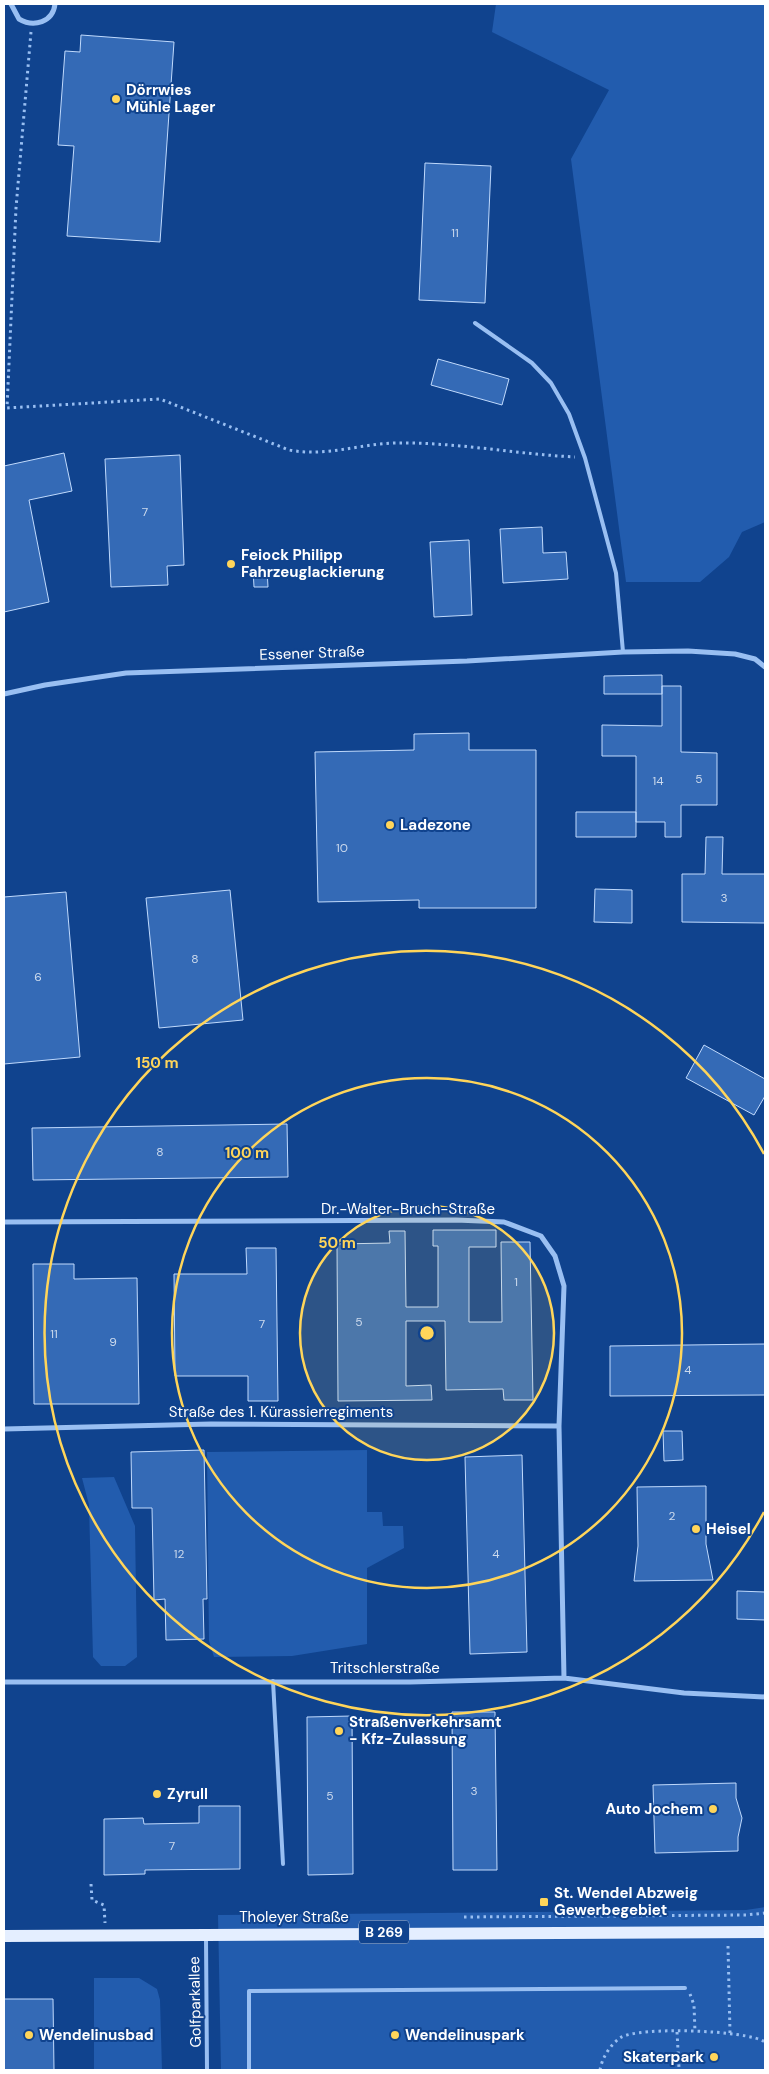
<svg xmlns="http://www.w3.org/2000/svg" width="769" height="2074" viewBox="0 0 769 2074" font-family="'DM Sans',sans-serif">
	<style>
		.green { fill: #225cae }
		.building { fill: #346ab6; stroke: #c0dafd }
		.lines { fill: none; stroke-linecap: round; stroke-linejoin: round }
		.path { stroke: #99bff2; stroke-width: 3; stroke-dasharray: 2.5 4; stroke-linecap: butt }
		.lane { stroke: #99bff2; stroke-width: 4 }
		.street { stroke: #99bff2; stroke-width: 5 }
		.primary { stroke: #e4eeff; stroke-width: 12 }
		.ring { fill: none; stroke: #ffd55a; stroke-width: 2.5 }
		.poi-dot { fill: #ffd55a; stroke: #10438e; stroke-width: 2 }
		.labels { text-anchor: middle; dominant-baseline: central; stroke-width: 4; stroke-linejoin: round; paint-order: stroke }
		.number-label { font-size: 12px; fill: #ccdaed }
		.shield { fill: #10438e; stroke: #b7c7dd; stroke-width: 1 }
		.shield-label { font-size: 14px; font-weight: bold; fill: #fff }
		.poi-label { font-size: 15px; font-weight: bold; fill: #fff; stroke: #10438e; text-anchor: start }
		.street-label { font-size: 15px; fill: #fff; stroke: #10438e }
		.centre { fill: #ffd55a; stroke: #10438e; stroke-width: 2.5 }
		.ring-label { font-size: 15px; text-anchor: middle; font-weight: bold; fill: #ffd55a; stroke: #10438e; stroke-width: 4; stroke-linejoin: round; paint-order: stroke }
	</style>
	<rect width="100%" height="100%" fill="#10438e"/>
	<!-- green -->
	<path class="green" d="M496 4H765V522L742 532 729 557 700 582H626L571 159 609 90 492 32Z
		M367 1450V1512H382L383 1526H403L404 1548 367 1568V1644L292 1656 214 1657 209 1641 207 1452Z
		M114 1477 135 1526 137 1657 125 1666H101L93 1657 89 1505 82 1478Z
		M765 1907V2070H221L218 1915 746 1910Z
		M94 1978H139L157 1989 160 2000 162 2070H94Z"/>
	<!-- building -->
	<path class="building" d="M81 35 174 42 160 242 67 236 74 146 58 145 65 51 80 52Z
		M425 163 491 166 485 303 419 300Z
		M438 359 509 379 502 405 431 385Z
		M64 453 72 491 29 500 49 602 4 612V466Z
		M180 455 184 565 167 566 168 585 111 587 105 459Z
		M542 527 543 553 566 552 568 579 503 583 500 529Z
		M469 540 472 615 434 617 430 542Z
		M253 569H267L268 587H254Z
		M662 675V694H604V676Z
		M662 686H681V752L717 753V805H681V837H665V822H636V756H602V725L662 726Z
		M469 733V750H536V908H419V900L318 902 315 752 414 750V734Z
		M576 812H636V837H576Z
		M706 837H723L722 874H765V923L682 922V874H705Z
		M595 889 632 890V923L594 922Z
		M230 890 243 1020 159 1028 146 898Z
		M66 892 80 1057 4 1064V897Z
		M704 1045 765 1079V1096L754 1115 686 1078Z
		M287 1124 288 1177 33 1180 32 1128Z
		M433 1230H496V1247H469V1322H502L501 1242H530L533 1400H504L503 1389 446 1390 445 1321H406V1386L431 1385 432 1400 338 1401 337 1244 390 1243 389 1231H405L406 1307H438V1246H433Z
		M246 1248H276L278 1401H248V1376H175L174 1274H247Z
		M33 1264H74V1279L137 1278 139 1404H34Z
		M765 1344V1395L610 1396V1346Z
		M663 1431H682L683 1460 664 1461Z
		M204 1450 207 1599H203L204 1639 166 1640 165 1599 154 1600 152 1508H132L131 1452Z
		M522 1455 527 1652 470 1654 465 1457Z
		M706 1486V1544L713 1580 634 1581 638 1546 637 1487Z
		M737 1591 765 1592V1620L737 1619Z
		M452 1712H495L497 1870H453Z
		M352 1716 353 1874 308 1875 307 1717Z
		M736 1783V1798L742 1818 738 1837V1851L655 1853 653 1785Z
		M199 1806H240V1869L145 1870V1874L104 1875V1819L143 1818 144 1824 199 1823Z
		M4 1999H53L54 2070H4Z"/>
	<g class="lines">
		<!-- path -->
		<path class="path" d="M31 32 16 208 7 408 160 399 289 450C327 457 358 444 395 443 456 442 515 454 575 457
			M91 1884 92 1900 104 1905 105 1923
			M464 1917 746 1915 765 1913
			M728 1946 730 2033
			M690 1994 694 2005 695 2032
			M677 2032 679 2068
			M600 2070C602 2058 610 2045 620 2038 637 2026 748 2030 765 2042"/>
		<!-- lane -->
		<path class="lane" d="M475 323 532 363 551 383 569 414 585 458 616 573 623 652
			M273 1681 283 1864
			M206 1938 207 2070
			M249 2070V1991L685 1988"/>
		<!-- street -->
		<path class="street" d="M11 4 19 19C34 28 53 22 55 4
			M4 694 45 685 126 673 467 661 623 652 688 651 735 654 755 659 765 667
			M4 1222 456 1220 504 1222 541 1236 555 1256 564 1286 559 1426 564 1678
			M4 1429 211 1424 559 1426
			M4 1682H410L564 1678 684 1693 765 1697"/>
		<!-- primary -->
		<path class="primary" d="M4 1936 765 1932"/>
	</g>
	<!-- distance rings -->
	<circle cx="427" cy="1333" r="127" fill="#ffd55a" fill-opacity=".12"/>
	<g class="ring">
		<circle cx="427" cy="1333" r="127"/>
		<circle cx="427" cy="1333" r="255"/>
		<path d="M764 1512A382 382 0 1 1 764 1154"/>
	</g>
	<!-- markers -->
	<g class="poi-dot">
		<circle cx="116" cy="99" r="5"/>
		<circle cx="231" cy="564" r="5"/>
		<circle cx="390" cy="825" r="5"/>
		<circle cx="696" cy="1529" r="5"/>
		<circle cx="339" cy="1731" r="5"/>
		<circle cx="157" cy="1794" r="5"/>
		<circle cx="713" cy="1809" r="5"/>
		<rect x="539" y="1897" width="10" height="10" rx="2.5"/>
		<circle cx="29" cy="2035" r="5"/>
		<circle cx="395" cy="2035" r="5"/>
		<circle cx="714" cy="2057" r="5"/>
	</g>
	<g class="labels">
		<!-- number labels -->
		<g class="number-label">
			<text x="455" y="233">11</text>
			<text x="145" y="512">7</text>
			<text x="699" y="779">5</text>
			<text x="658" y="781">14</text>
			<text x="342" y="848">10</text>
			<text x="724" y="898">3</text>
			<text x="195" y="959">8</text>
			<text x="38" y="977">6</text>
			<text x="160" y="1152">8</text>
			<text x="516" y="1282">1</text>
			<text x="359" y="1322">5</text>
			<text x="262" y="1324">7</text>
			<text x="54" y="1334">11</text>
			<text x="113" y="1342">9</text>
			<text x="688" y="1370">4</text>
			<text x="672" y="1516">2</text>
			<text x="179" y="1554">12</text>
			<text x="496" y="1554">4</text>
			<text x="474" y="1791">3</text>
			<text x="330" y="1796">5</text>
			<text x="172" y="1846">7</text>
		</g>
		<!-- shield labels -->
		<rect class="shield" x="359" y="1920.5" width="50" height="23" rx="4"/>
		<g class="shield-label">
			<text x="384" y="1932">B 269</text>
		</g>
		<!-- poi labels -->
		<g class="poi-label">
			<text x="126" y="90">Dörrwies<tspan x="126" dy="17">Mühle Lager</tspan></text>
			<text x="241" y="555">Feiock Philipp<tspan x="241" dy="17">Fahrzeuglackierung</tspan></text>
			<text x="400" y="825">Ladezone</text>
			<text x="706" y="1529">Heisel</text>
			<text x="349" y="1722">Straßenverkehrsamt<tspan x="349" dy="17">- Kfz-Zulassung</tspan></text>
			<text x="167" y="1794">Zyrull</text>
			<text x="703" y="1809" text-anchor="end">Auto Jochem</text>
			<text x="554" y="1893">St. Wendel Abzweig<tspan x="554" dy="17">Gewerbegebiet</tspan></text>
			<text x="39" y="2035">Wendelinusbad</text>
			<text x="405" y="2035">Wendelinuspark</text>
			<text x="704" y="2057" text-anchor="end">Skaterpark</text>
		</g>
		<!-- street labels -->
		<g class="street-label">
			<text transform="translate(312 653) rotate(-2)">Essener Straße</text>
			<text x="408" y="1209">Dr.-Walter-Bruch-Straße</text>
			<text x="281" y="1412">Straße des 1. Kürassierregiments</text>
			<text x="385" y="1668">Tritschlerstraße</text>
			<text x="294" y="1917">Tholeyer Straße</text>
			<text transform="translate(195 2002) rotate(-91)">Golfparkallee</text>
		</g>
	</g>
	<circle cx="427" cy="1333" r="8" class="centre"/>
	<g class="ring-label">
		<text x="157" y="1068">150 m</text>
		<text x="247" y="1158">100 m</text>
		<text x="337" y="1248">50 m</text>
	</g>
	<!-- border -->
	<rect width="769" height="2074" fill="none" stroke="#ffffff" stroke-width="10"/>
</svg>
